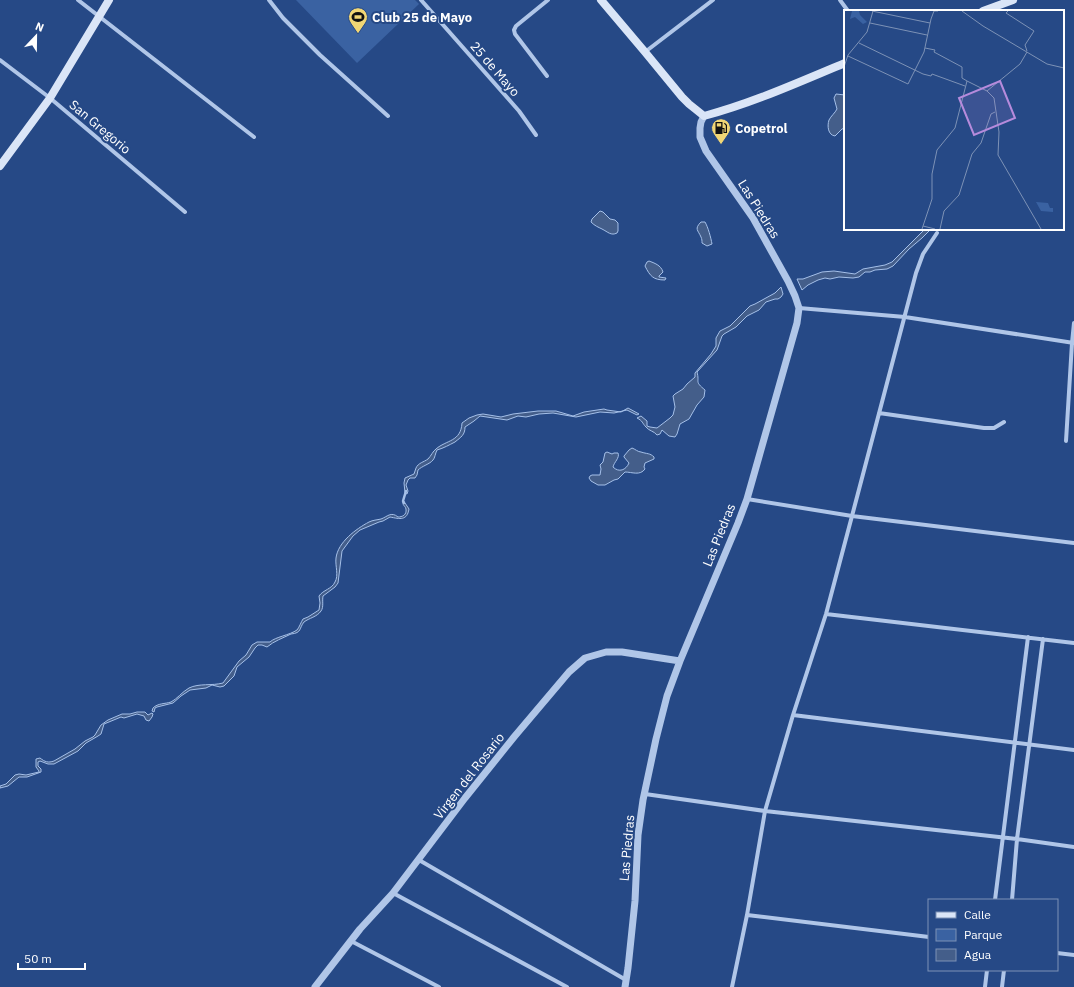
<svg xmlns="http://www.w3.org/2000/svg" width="1074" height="987" viewBox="0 0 1074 987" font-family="'IBM Plex Sans',sans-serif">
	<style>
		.green { fill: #3a62a2 }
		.water { fill: #445e8a; stroke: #a5c0e9 }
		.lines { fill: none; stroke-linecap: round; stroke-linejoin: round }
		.stream { stroke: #a5c0e9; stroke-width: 2.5 }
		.minor { stroke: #b0c6e8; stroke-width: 4 }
		.tertiary { stroke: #b0c6e8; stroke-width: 7 }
		.secondary { stroke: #dae5f7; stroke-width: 8 }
		.labels { text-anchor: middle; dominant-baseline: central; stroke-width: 4; stroke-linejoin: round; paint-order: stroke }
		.poi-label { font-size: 13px; font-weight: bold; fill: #fff; stroke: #264986; text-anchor: start }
		.street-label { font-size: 13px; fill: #fff; stroke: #264986 }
		.inset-road { fill: none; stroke: #7d92b6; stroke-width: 1 }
		.view { fill: #b68bdc; fill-opacity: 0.15; stroke: #b68bdc; stroke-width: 2 }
		.inset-edge { fill: none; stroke: #fff; stroke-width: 2 }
	</style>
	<rect width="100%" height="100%" fill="#264986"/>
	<!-- green -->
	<path class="green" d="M296 0H415L419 4 357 63Z"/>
	<!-- water -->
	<path class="water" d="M836 94 845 95V128L842 129 835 136C828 135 827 126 829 120 831 116 835 113 837 109L834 98Z
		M600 211 603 212 610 219 615 220 618 223V231L617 233C611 236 608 232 602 229 598 227 595 226 591 222L592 219Z
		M701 222H705C708 227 711 238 712 244L707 246 702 243C702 241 702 239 701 237 698 230 694 229 701 222Z
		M925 229H931L922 238 909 249 893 266 887 269 875 270 870 272H865L859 277 853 278 839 277 830 279 825 278 818 280 808 285 802 290 797 279H803L822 272 834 271 855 274 863 269 885 265 892 262Z
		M649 261C654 263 661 265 663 272L659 276V277L666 278 665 280C653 280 650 276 645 266L647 262Z
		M781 287 783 294 781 297 778 299H775L766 302 759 310 747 316 736 327 724 334 722 336 717 350 697 372C700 383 694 381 705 390L704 397 697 405 689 419 680 424 677 434 675 437 669 436 662 430 660 434 657 435C654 431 649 431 646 427 642 423 643 421 637 418L641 416 647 421V426L650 427 657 428 670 418 673 415 675 407 673 396 675 394 683 389 687 384 695 377V373L711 354 716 346V338L720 331 730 326 750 306 755 304 775 293Z
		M628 408 639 414 637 415 627 410 614 413 600 412 576 417 553 413 539 414 526 417 518 416 507 420 480 416 474 421 465 427C465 435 461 437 455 442 449 445 444 448 437 450 435 454 435 458 433 460 430 464 422 466 418 470L417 475 415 478H410L408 480 406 485 408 491 407 494 405 493 404 483 405 478 414 474C415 472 415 470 416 468 418 463 424 462 428 459 431 456 433 451 436 449 446 440 461 442 462 423L469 418 477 415 483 414 501 417 513 414 538 411H556L573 416 584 412 604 409 607 410 621 412Z
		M632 448C635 449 638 452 641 452 647 454 650 453 654 457V459L645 463 644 467 645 469C640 476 632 472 625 472L618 479 614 480 605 485H598L591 481 589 478 590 476 592 475H600L601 469 600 465 603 462 605 453 607 452 612 454 614 453H618C620 458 614 462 613 467 619 473 626 470 629 463L624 457V456L629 450Z
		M403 500 409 509C407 521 400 519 390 517L383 521 379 522 360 530 353 536 342 551 338 583 335 587 323 596C322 601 324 607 321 611 317 617 309 618 304 622 299 628 302 633 291 634 283 638 274 641 267 647L262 645H258L255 648 249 657 237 667 234 676 224 686 220 687 212 685 206 688 190 690 181 696 173 703 157 707 155 708 154 712 152 711 153 708C158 703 165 704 171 702 177 699 182 692 189 688 199 683 212 686 223 683L239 661 246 655 252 645 257 642H270C275 637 290 635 297 630 299 628 301 622 303 619L308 617 319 610 320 603 319 596C323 590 332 589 335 582 339 575 335 566 336 558 338 542 356 529 369 522 373 520 377 520 381 519 387 517 391 511 398 517 402 517 407 515 406 509 405 505 402 506 403 500Z
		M137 712H145L148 715 152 713 153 714 152 717 149 721 146 720 144 716 137 714 124 718 121 717 104 724 101 734 98 736 86 743 78 751 54 764H48L40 761 38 762V766L41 769V772L27 777H19L8 786 0 788V786L6 784 15 775 19 774 26 775 39 772V771L36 767V759L40 758C45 762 48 763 54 761L75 749 85 741 93 737 95 735 101 725 108 720 122 714H130Z"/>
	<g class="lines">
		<!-- stream -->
		<path class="stream" d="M404 503 403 501 406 491"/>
		<!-- minor -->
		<path class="minor" d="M78 0 254 137
			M269 0 283 18 320 55 388 116
			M421 0 519 111 536 135
			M840 0 848 11
			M645 52 713 0
			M0 60 50 98 185 212
			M547 76 515 34 514 30 516 26 548 0
			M799 308 905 317 1074 343
			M879 413 984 428H994L1004 422
			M1066 441 1072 343 1074 323
			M747 499 852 516 1074 543
			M826 614 1074 643
			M793 715 1074 750
			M645 794 765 811 1017 839 1074 847
			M419 860 626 980
			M393 893 567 987
			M995 900 1028 637
			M1012 900 1017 839 1043 639
			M747 915 929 937
			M351 941 439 987
			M1057 953 1074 955
			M732 987 747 915 765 811 793 715 826 614 852 516 916 273 923 254 937 233
			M985 987 987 970
			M1002 987 1004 970"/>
		<!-- tertiary -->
		<path class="tertiary" d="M315 987 360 929 393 893 465 798 514 737 569 672 585 658 606 652H622L680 661
			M625 987 628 968 635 901 638 835 643 800 656 739 667 696 680 661 738 523 747 499 797 323 799 308 795 296 788 281 753 218 706 151 700 137V128L701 122 704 116"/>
		<!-- secondary -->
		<path class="secondary" d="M601 0 645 52 682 97 689 104 704 116C753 103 799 82 845 63
			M983 11 1013 0
			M0 166 50 98 109 0"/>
	</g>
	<!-- icons -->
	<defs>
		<symbol id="stadium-pin" viewBox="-11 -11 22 30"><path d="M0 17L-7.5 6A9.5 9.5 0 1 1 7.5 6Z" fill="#f1d675" stroke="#264986"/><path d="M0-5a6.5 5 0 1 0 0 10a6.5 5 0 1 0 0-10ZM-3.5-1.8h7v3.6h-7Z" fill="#111"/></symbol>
		<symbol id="fuel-pin" viewBox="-11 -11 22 30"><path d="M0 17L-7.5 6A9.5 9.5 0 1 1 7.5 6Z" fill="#f1d675" stroke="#264986"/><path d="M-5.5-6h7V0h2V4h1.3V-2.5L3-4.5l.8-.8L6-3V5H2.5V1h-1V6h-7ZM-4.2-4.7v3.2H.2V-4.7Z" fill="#111"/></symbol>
	</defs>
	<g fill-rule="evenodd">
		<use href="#stadium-pin" x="347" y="6" width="22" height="30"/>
		<use href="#fuel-pin" x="710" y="117" width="22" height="30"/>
	</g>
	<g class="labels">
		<!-- poi labels -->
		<g class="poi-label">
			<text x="372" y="17">Club 25 de Mayo</text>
			<text x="735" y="128">Copetrol</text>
		</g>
		<!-- street labels -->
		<g class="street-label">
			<text transform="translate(495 69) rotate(49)">25 de Mayo</text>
			<text transform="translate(100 127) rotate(40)">San Gregorio</text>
			<text transform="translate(759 209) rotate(58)">Las Piedras</text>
			<text transform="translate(719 535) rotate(-68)">Las Piedras</text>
			<text transform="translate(469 776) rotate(-52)">Virgen del Rosario</text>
			<text transform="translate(627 848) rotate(-85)">Las Piedras</text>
		</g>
	</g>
	<!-- overview -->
	<g transform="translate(844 10)">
		<rect width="220" height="220" fill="#264986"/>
		<path d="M8 1H15L16 5 23 12 19 14 11 7 6 9ZM192 192 204 193 206 198H209V202L197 201Z" fill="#3a62a2"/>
		<path class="inset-road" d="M28 1 86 13M118 1 139 16 203 54 220 58M164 1 162 3 190 21 181 35 183 41M26 13 83 25M15 33 79 64 87 66 88 64 121 76M81 38 91 40 90 42 118 57V68L123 71M4 46 64 74M0 57 4 45 23 22 29 1M64 74 80 42 87 9 90 1H94M143 81 150 88 155 122 154 145 197 219M79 216 91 219M78 219 88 189V164L93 140 111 118 123 71 143 81 176 54 183 42M96 219 100 201 115 185 128 144 137 133 147 104 151 102"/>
		<path class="view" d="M156 71 171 108 130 125 115 88Z"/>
		<rect width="220" height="220" class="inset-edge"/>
	</g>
	<!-- legend -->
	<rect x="928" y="899" width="130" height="72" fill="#264986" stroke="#7d92b6"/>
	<rect x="936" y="912" width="20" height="6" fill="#dae5f7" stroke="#7d92b6"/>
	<text x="964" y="919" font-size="12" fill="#ffffff">Calle</text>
	<rect x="936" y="929" width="20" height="12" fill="#3a62a2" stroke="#7d92b6"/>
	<text x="964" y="939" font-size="12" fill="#ffffff">Parque</text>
	<rect x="936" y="949" width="20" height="12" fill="#445e8a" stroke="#7d92b6"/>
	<text x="964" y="959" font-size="12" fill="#ffffff">Agua</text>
	<!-- north arrow -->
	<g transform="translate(36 36) rotate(22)" stroke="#264986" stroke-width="3" paint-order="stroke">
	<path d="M0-3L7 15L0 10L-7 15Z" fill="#ffffff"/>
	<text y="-6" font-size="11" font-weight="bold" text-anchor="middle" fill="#ffffff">N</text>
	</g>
	<!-- scale -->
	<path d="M18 963v6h67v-6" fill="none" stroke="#ffffff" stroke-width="2"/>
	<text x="24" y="963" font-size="12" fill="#ffffff" stroke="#264986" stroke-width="3" paint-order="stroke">50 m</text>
</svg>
